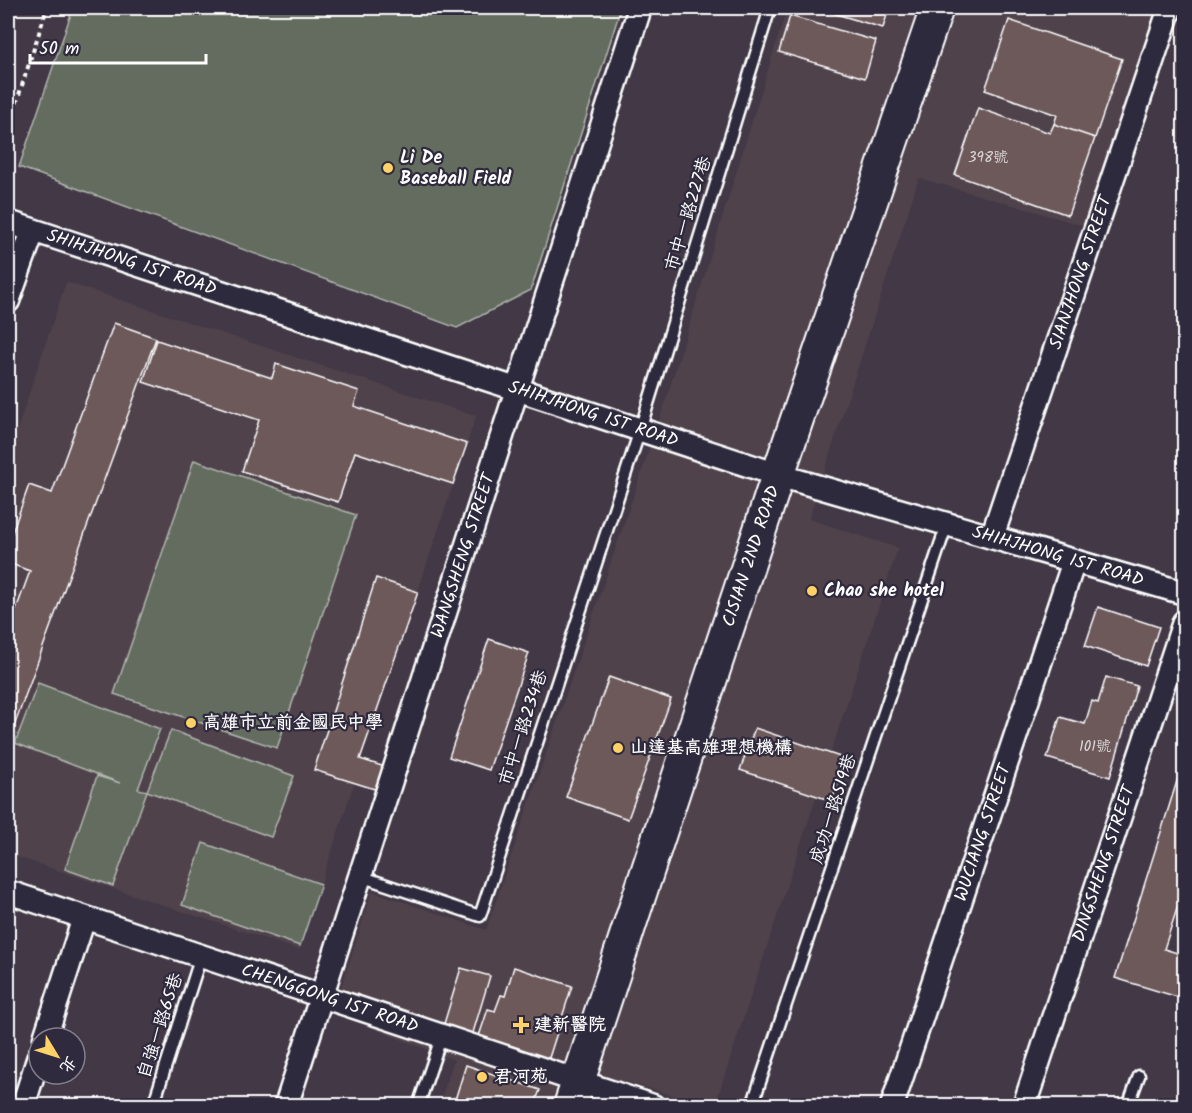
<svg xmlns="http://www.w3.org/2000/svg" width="1192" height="1113" viewBox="0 0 1192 1113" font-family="Kalam,'LXGW WenKai TC',sans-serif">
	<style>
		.built { fill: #4f424c }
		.green { fill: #636c5f; stroke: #b1b6af; stroke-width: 1.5 }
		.building { fill: #6d585a; stroke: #fff; stroke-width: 1.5 }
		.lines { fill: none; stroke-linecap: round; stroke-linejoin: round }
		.lane-casing { stroke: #fff; stroke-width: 15 }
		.street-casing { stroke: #fff; stroke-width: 27 }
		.secondary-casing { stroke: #fff; stroke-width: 36 }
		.path { stroke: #fff; stroke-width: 4; stroke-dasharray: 4.5 4.5; stroke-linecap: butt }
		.lane { stroke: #2f2a3d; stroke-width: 10 }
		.street { stroke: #2f2a3d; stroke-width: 22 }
		.secondary { stroke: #2f2a3d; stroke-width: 32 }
		.poi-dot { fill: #ffd166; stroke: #2f2a3d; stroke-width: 2 }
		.labels { text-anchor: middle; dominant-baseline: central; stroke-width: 4.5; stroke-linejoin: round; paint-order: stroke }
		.number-label { font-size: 15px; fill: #dad5d6 }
		.poi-label { font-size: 18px; font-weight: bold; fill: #fff; stroke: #2f2a3d; text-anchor: start }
		.street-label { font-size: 18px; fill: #fff; stroke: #2f2a3d }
	</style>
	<rect width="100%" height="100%" fill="#423846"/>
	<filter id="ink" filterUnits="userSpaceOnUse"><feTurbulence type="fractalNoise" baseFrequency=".0167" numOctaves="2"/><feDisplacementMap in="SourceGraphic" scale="12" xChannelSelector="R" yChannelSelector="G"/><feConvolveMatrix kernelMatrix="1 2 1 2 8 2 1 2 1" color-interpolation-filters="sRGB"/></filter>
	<g filter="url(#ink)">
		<!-- built -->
		<path class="built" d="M787 8H1158L1088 227 919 178 809 519 898 548 715 1105H706L621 1080 612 1105H439L454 1060 333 1013 372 891 486 930 666 400Z
			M66 282 476 416 299 950 8 854V457Z"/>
		<!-- green -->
		<path class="green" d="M73 8H621L531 290 457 328 19 167Z
			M194 460 356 515 277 748 114 694Z
			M38 683 160 729 138 789 147 791 171 730 294 776 271 837 147 791 113 886 65 869 97 776 120 783 15 743Z
			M203 843 321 884 300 946 182 905Z"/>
		<!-- building -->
		<path class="building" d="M816 8H889L883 28Z
			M790 16 876 41 865 78 779 52Z
			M1009 20 1122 59 1095 138 1054 124 1057 115 985 90Z
			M978 108 1050 133 1054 124 1095 138 1068 215 955 175Z
			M114 323 156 338 12 732 8 730V632L30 571 8 563V544L29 485 52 493Z
			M157 340 272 378 276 364 359 391 354 406 467 444 453 484 355 452 338 502 242 471 259 420 143 382Z
			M376 578 418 592 360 759 388 768 381 791 314 770Z
			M1098 607 1159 627 1146 666 1085 646Z
			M489 639 529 653 489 770 449 757Z
			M609 677 671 699 628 819 566 797Z
			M1106 677 1137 686 1110 777 1047 758 1060 717 1085 724 1092 701 1098 703Z
			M755 728 846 759 832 801 740 770Z
			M1183 762 1184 893H1182L1164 949 1184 955V999L1115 978Z
			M514 967 572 986 548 1061 478 1039 488 1009 495 1011 501 995 505 996Z
			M461 968 490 976 472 1036 443 1027Z
			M466 1065 540 1090 534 1106H453Z"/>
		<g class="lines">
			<defs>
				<path id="lane" d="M360 876 480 916 640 430 770 8
					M153 1106 201 956
					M418 1106 442 1035
					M752 1106 947 524
					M1128 1106 1139 1076"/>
				<g id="street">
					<path id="s1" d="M8 222 778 475 1184 593"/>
					<path d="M8 301 33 231"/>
					<path id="s2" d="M992 537 1170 8"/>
					<path id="s3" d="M8 892 653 1106"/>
					<path d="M45 1038 84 918"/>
					<path d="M23 1106 39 1056"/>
					<path id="s4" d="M286 1106 640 8"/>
					<path id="s5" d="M892 1106 1074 561"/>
					<path id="s6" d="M1024 1106 1184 622"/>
				</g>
				<g id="secondary">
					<path id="s7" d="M570 1106 778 475 937 8"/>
				</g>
			</defs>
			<!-- lane casing -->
			<use href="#lane" class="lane-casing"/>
			<!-- street casing -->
			<use href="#street" class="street-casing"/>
			<!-- secondary casing -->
			<use href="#secondary" class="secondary-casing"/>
			<!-- path -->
			<path class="path" d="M8 129 47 8"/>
			<!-- lane -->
			<use href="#lane" class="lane"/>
			<!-- street -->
			<use href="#street" class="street"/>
			<!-- secondary -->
			<use href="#secondary" class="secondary"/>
		</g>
	</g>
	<!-- markers -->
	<g class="poi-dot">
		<circle cx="388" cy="168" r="6"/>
		<circle cx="812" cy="591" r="6"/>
		<circle cx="191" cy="723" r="6"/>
		<circle cx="618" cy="748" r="6"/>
		<path d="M518 1016h6v6h6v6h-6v6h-6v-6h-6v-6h6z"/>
		<circle cx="482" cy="1077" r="6"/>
	</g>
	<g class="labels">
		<!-- number labels -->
		<g class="number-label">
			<text x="988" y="158">398號</text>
			<text x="1095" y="747">101號</text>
		</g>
		<!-- poi labels -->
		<g class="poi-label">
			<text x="400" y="158">Li De<tspan x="400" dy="21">Baseball Field</tspan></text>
			<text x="824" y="591">Chao she hotel</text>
			<text x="203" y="723">高雄市立前金國民中學</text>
			<text x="630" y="748">山達基高雄理想機構</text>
			<text x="534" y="1025">建新醫院</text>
			<text x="494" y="1077">君河苑</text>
		</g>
		<!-- street labels -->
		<g class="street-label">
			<text transform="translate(689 214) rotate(-73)">市中一路227巷</text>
			<text stroke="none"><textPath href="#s1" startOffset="130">SHIHJHONG 1ST ROAD</textPath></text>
			<text stroke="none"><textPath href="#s2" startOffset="279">SIANJHONG STREET</textPath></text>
			<text stroke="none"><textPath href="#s1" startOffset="616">SHIHJHONG 1ST ROAD</textPath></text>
			<text stroke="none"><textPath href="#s4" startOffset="578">WANGSHENG STREET</textPath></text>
			<text stroke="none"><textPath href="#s7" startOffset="579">CISIAN 2ND ROAD</textPath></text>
			<text stroke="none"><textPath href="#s1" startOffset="1102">SHIHJHONG 1ST ROAD</textPath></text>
			<text transform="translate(524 728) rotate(-72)">市中一路234巷</text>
			<text transform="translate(834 809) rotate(-72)">成功一路519巷</text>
			<text stroke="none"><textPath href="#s5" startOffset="288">WUCIANG STREET</textPath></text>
			<text stroke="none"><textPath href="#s6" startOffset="255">DINGSHENG STREET</textPath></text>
			<text stroke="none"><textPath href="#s3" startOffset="339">CHENGGONG 1ST ROAD</textPath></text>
			<text transform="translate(161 1026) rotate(-72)">自強一路65巷</text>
		</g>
	</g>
	<!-- margin -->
	<rect width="1192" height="1113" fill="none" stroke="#2f2a3d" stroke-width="30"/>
	<rect x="15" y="15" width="1162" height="1083" fill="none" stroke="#fff" stroke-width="2" filter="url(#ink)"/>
	<!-- north arrow -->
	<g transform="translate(57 1056) rotate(128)"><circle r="28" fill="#2f2a3d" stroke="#827f8b" stroke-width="1.5"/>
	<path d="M0-4.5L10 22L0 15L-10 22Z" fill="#ffd166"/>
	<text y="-9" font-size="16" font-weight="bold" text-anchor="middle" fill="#ffffff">北</text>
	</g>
	<!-- scale -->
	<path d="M30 54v9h176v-9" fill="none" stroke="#ffffff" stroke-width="3"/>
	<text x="39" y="54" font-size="18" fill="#ffffff" stroke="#2f2a3d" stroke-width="4.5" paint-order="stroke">50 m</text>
</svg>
